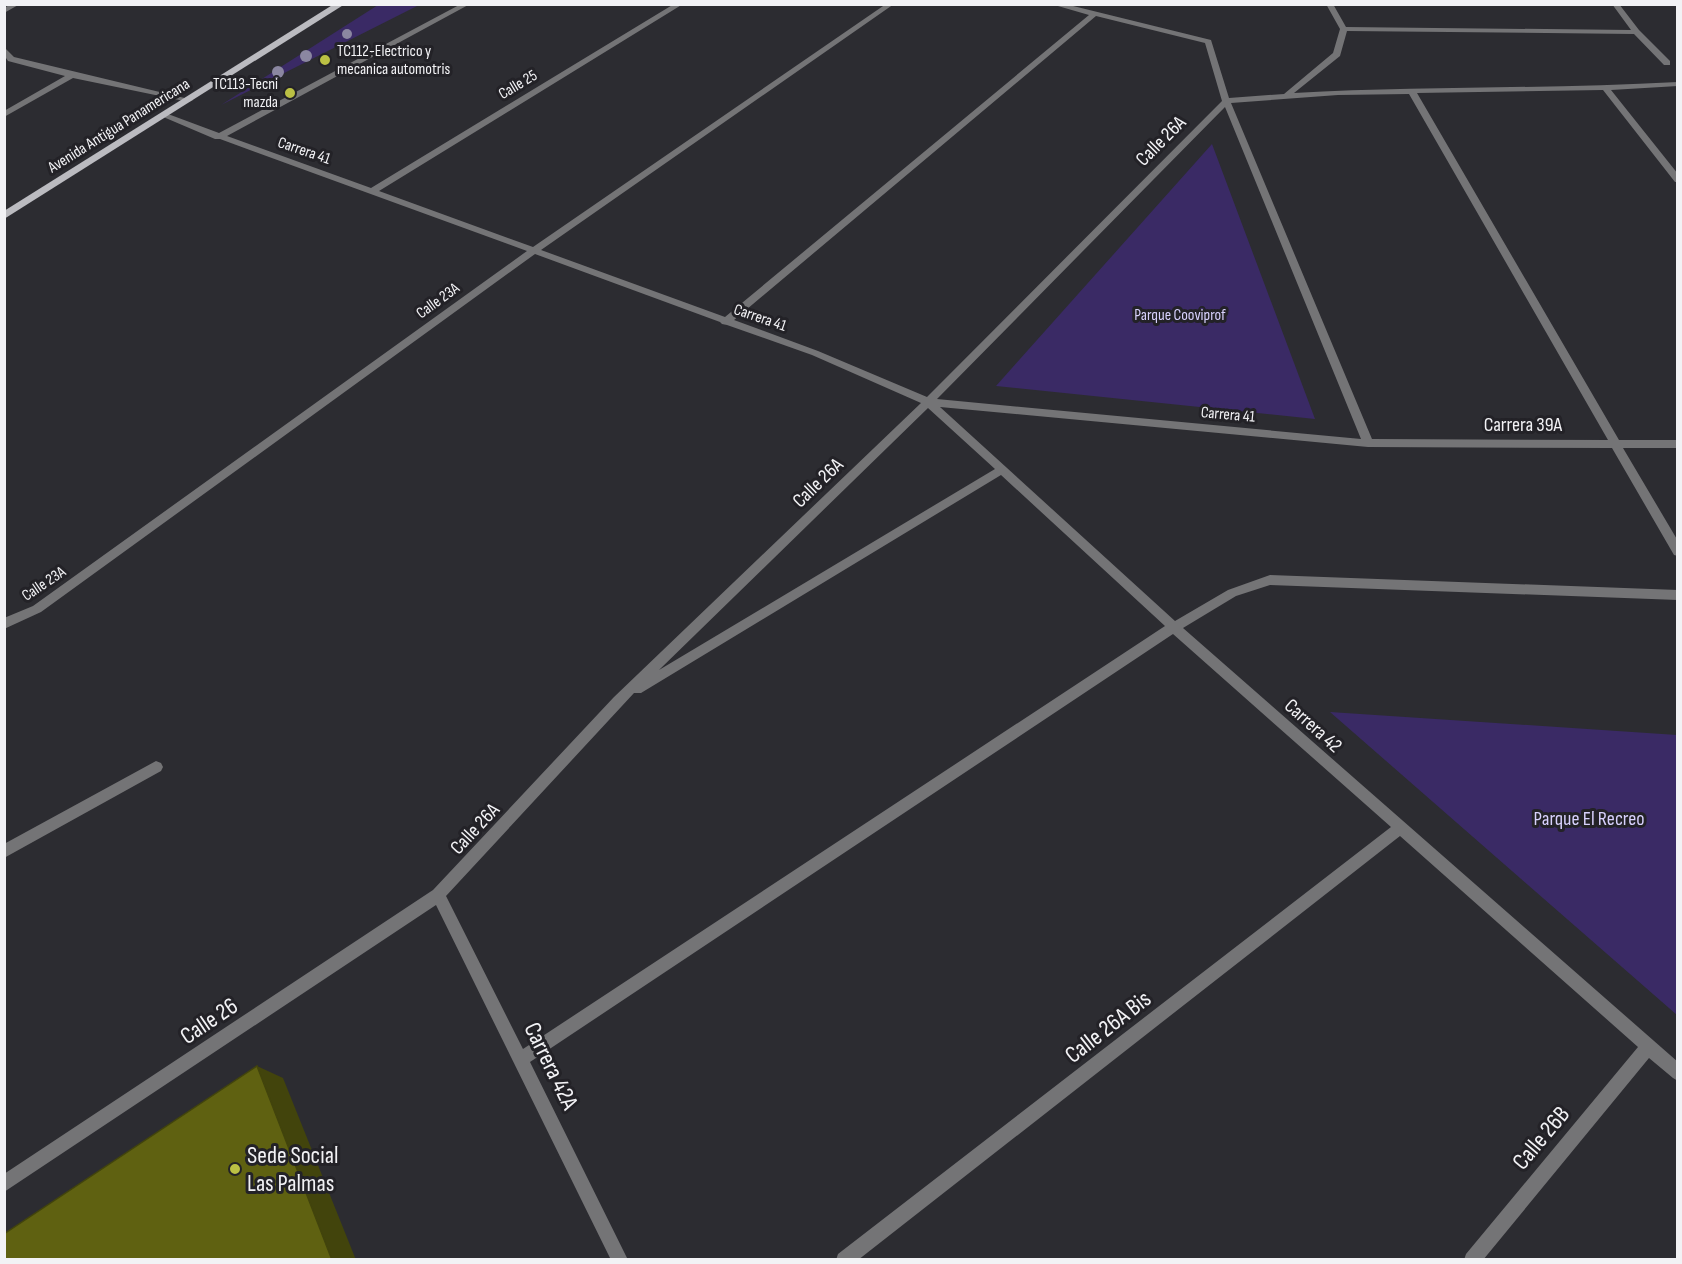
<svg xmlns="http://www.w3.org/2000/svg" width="1682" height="1264" viewBox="0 0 1682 1264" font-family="'Sofia Sans Condensed',sans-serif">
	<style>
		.green { fill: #3a2a65 }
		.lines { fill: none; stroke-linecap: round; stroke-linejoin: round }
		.minor { fill: #747476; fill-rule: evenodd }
		.primary { fill: #bbbbc0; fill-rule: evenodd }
		.tree { fill: #8b87a1 }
		.shaded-wall { fill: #42440c }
		.building { fill: #5f6111; stroke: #42440c; stroke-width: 1.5 }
		.poi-dot { fill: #bbc044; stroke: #232227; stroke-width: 2 }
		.labels { text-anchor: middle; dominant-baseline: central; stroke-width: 6; stroke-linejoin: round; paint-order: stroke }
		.far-poi-label { font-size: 16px; fill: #f2f2f5; stroke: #232227; text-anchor: start }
		.far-street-label { font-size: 16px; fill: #f2f2f5; stroke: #232227 }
		.far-park-label { font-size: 16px; fill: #d8d1fd; stroke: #232227 }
		.street-label { font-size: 20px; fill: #f2f2f5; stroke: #232227 }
		.park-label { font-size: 20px; fill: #d8d1fd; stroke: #232227 }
		.near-street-label { font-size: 24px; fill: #f2f2f5; stroke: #232227 }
		.near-poi-label { font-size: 24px; fill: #f2f2f5; stroke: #232227; text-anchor: start }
	</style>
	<rect width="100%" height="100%" fill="#2c2c31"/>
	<!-- green -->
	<path class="green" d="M378 4 419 5 221 105 378 5Z
		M1212 144 1315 419 996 386Z
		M1330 712 1677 735V1015Z"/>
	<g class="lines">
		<!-- minor -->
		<path class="minor" d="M11 4H20L4 13V8Z
			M461 4H470L227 136 371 188 674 4H683L379 191 533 247 886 4H894L541 250 725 317 1089 15 1051 4H1065L1211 40 1229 98 1284 94 1333 53 1340 29 1326 4H1333L1346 27 1631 30 1612 4H1619L1639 30 1670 61V65H1664L1634 34 1347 31 1340 56 1294 93C1422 86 1550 89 1678 82V86L1611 90 1678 174V182H1675L1603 90 1417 93 1619 440H1678V448H1623L1678 541V556L1674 555 1612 448 1368 447 940 407 1175 621 1228 590 1270 575 1678 590V600L1270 585 1236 596 1183 628 1678 1062V1081L1673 1078 1649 1058 1483 1260H1464L1466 1254 1638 1047 1400 836 858 1260H836L838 1254 1391 827 1173 634 530 1062 628 1260H611L436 905 4 1192V1174L433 890 614 697 921 403 812 355 727 325 722 324 720 322 535 254 41 612 4 629V618L33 606 527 251 220 139H215L161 116 168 114 219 133ZM1096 16 1205 43 1222 101 927 397 818 351 734 320ZM1409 94 1608 440 1372 439 1231 103 1338 95ZM1225 107 1361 439 937 399ZM928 408 995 469 659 670ZM1001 475 1165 626 523 1049 446 896 634 693H641Z
			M4 47 14 57 193 100 189 102 73 78 4 117V111L65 76 8 61 4 55Z
			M156 761 161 763 163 767 161 771 4 858V844Z"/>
		<!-- primary -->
		<path class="primary" d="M334 4H345L4 219V211Z"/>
	</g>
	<!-- trees -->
	<g class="tree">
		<circle cx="347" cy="34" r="5"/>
		<circle cx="306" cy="56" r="6"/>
		<circle cx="278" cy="72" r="6"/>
	</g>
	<!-- shaded-wall -->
	<path class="shaded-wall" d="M257 1066 283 1078 356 1260H332Z"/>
	<!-- building -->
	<path class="building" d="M257 1066 332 1260H4V1234Z"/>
	<!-- markers -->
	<g class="poi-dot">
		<circle cx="325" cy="60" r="6"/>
		<circle cx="290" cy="93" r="6"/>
		<circle cx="235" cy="1169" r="6"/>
	</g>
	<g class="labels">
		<!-- far-poi labels -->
		<g class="far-poi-label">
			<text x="337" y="51">TC112-Electrico y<tspan x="337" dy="18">mecanica automotris</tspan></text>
			<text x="278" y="84" text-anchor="end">TC113-Tecni<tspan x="278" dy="18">mazda</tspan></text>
		</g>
		<!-- far-street labels -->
		<g class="far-street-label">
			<text transform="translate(518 85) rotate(-31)">Calle 25</text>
			<text transform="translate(119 126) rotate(-32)">Avenida Antigua Panamericana</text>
			<text transform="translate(304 151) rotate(19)">Carrera 41</text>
			<text transform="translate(438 301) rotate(-36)">Calle 23A</text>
			<text transform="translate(760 318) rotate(19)">Carrera 41</text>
			<text transform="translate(1228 415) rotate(5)">Carrera 41</text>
			<text transform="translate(44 584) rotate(-34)">Calle 23A</text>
		</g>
		<!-- far-park labels -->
		<g class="far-park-label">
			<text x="1180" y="315">Parque Cooviprof</text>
		</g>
		<!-- street labels -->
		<g class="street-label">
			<text transform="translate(1161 141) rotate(-45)">Calle 26A</text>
			<text x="1523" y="425">Carrera 39A</text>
			<text transform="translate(818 483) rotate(-44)">Calle 26A</text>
			<text transform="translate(1313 726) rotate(42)">Carrera 42</text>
			<text transform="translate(475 829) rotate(-47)">Calle 26A</text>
		</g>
		<!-- park labels -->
		<g class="park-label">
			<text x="1589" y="819">Parque El Recreo</text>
		</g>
		<!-- near-street labels -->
		<g class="near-street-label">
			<text transform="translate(209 1021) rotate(-34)">Calle 26</text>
			<text transform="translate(1108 1027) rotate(-38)">Calle 26A Bis</text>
			<text transform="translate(551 1066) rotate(64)">Carrera 42A</text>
			<text transform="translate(1541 1138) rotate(-50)">Calle 26B</text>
		</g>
		<!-- near-poi labels -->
		<g class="near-poi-label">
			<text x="247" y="1155">Sede Social<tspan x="247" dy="28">Las Palmas</tspan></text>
		</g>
	</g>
	<!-- border -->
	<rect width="1682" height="1264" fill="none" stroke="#f2f2f5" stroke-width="12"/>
</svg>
